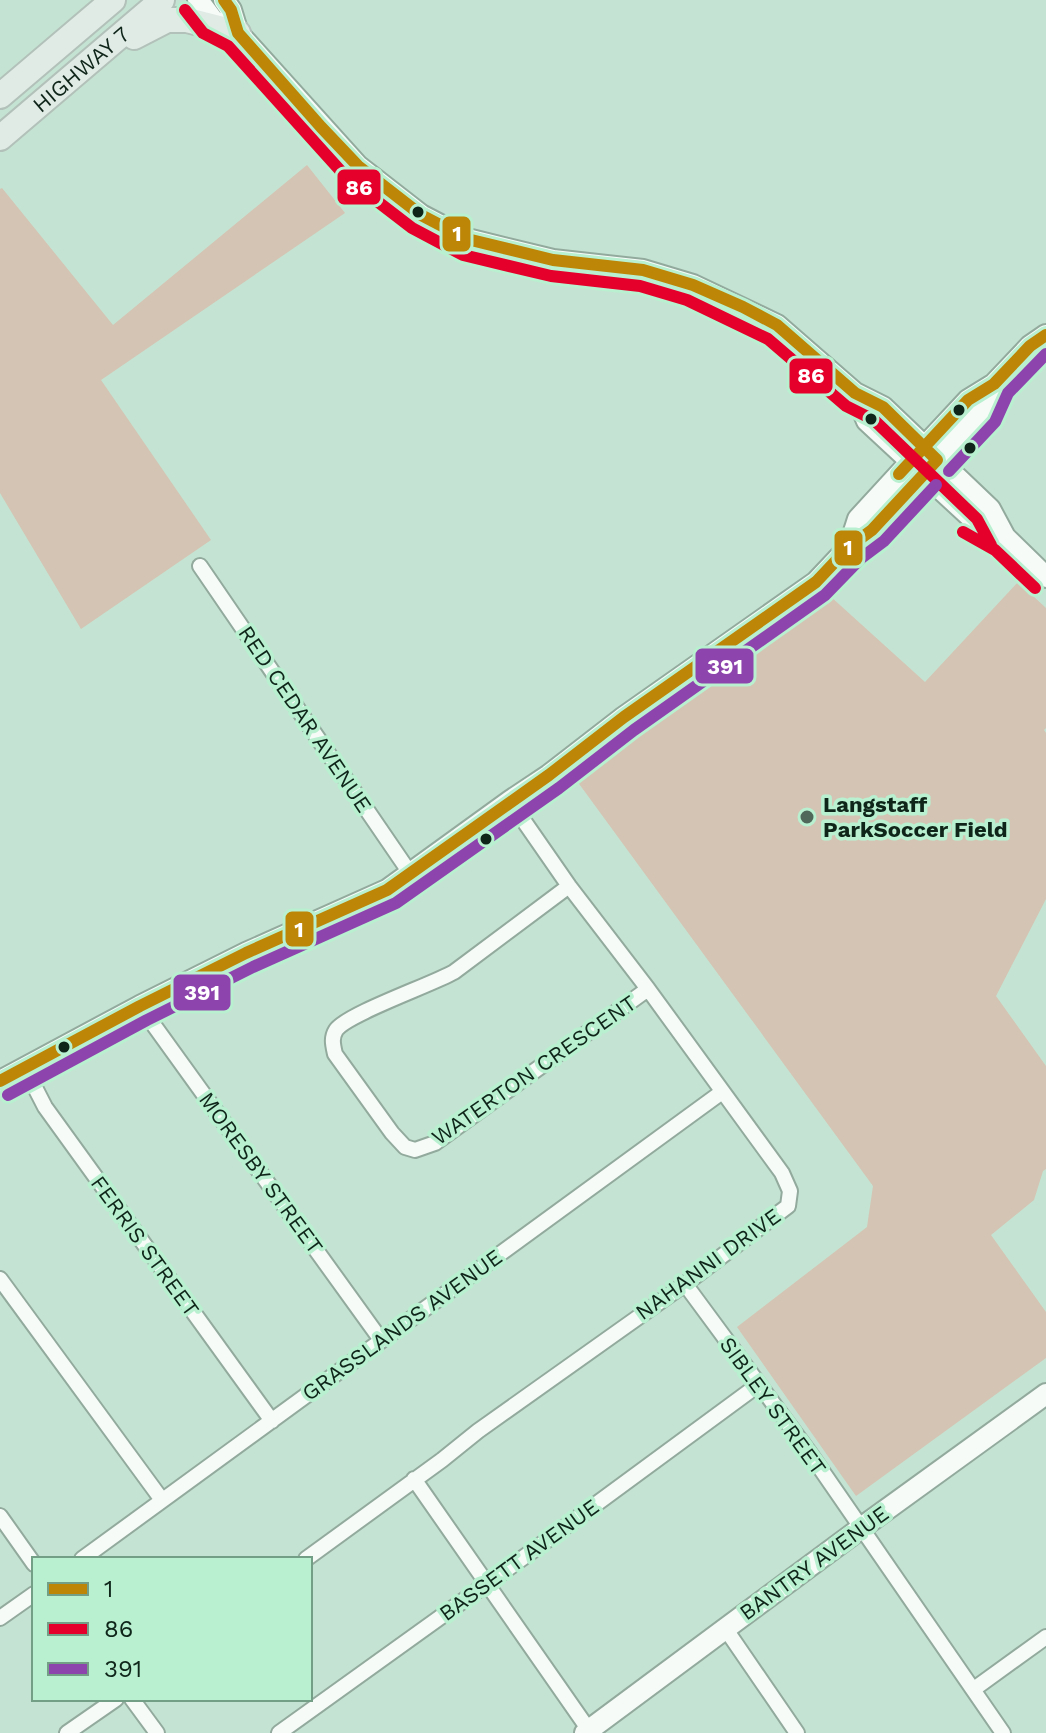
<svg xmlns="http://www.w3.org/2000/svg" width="1046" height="1733" viewBox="0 0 1046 1733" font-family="'Work Sans',sans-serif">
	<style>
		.green { fill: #d4c4b3 }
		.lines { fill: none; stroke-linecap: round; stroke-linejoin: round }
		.street-casing { stroke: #92aa9d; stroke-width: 18 }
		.secondary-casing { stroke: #92aa9d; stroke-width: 24 }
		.primary-casing { stroke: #b2c1b9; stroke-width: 28 }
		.street { stroke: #f6fbf8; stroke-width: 14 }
		.secondary { stroke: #f6fbf8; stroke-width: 20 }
		.primary { stroke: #e1ebe6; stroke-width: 24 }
		.bus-1-casing { stroke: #b8f0d0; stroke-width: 18 }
		.bus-2-casing { stroke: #b8f0d0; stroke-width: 18 }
		.bus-3-casing { stroke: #b8f0d0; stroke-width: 18 }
		.bus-1 { stroke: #bd8606; stroke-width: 12 }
		.bus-2 { stroke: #e4002b; stroke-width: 12 }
		.bus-3 { stroke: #8e44ad; stroke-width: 12 }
		.bus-dot { fill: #0f251a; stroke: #b8f0d0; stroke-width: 3 }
		.poi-dot { fill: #4f685a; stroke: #b8f0d0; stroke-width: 3 }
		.labels { text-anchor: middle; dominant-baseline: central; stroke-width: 7; stroke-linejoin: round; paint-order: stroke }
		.street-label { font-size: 22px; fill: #0f251a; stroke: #b8f0d0 }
		.poi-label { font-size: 22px; font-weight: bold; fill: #0f251a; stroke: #b8f0d0; text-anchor: start }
		.line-badge { stroke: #b8f0d0; stroke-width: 3 }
		.badge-label { font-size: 22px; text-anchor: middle; font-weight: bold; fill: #fff }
	</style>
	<rect width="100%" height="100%" fill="#c5e3d2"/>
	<!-- green -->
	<path class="green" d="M307 165 345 213 101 380 211 540 81 629 0 493V189L2 188 113 325Z
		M1018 582 1046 608V728L1044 730 1046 733V899L996 996 1046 1066V1169L1043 1171 1034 1200 991 1235 1046 1312V1358L856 1496 737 1327 867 1227 873 1186 577 781 830 596 925 682Z"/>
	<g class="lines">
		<defs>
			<path id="street" d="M200 566 410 873
				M569 886 454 972C431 985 347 1014 336 1030 331 1038 333 1045 335 1054L392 1133 405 1147 415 1150 435 1143 648 989
				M140 1006 381 1340
				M25 1068 45 1107 272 1421
				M0 1279 162 1500
				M685 1284 809 1452 1003 1733
				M414 1479 591 1733
				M0 1516 34 1564
				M82 1559 722 1092
				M306 1559 442 1460 478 1431 685 1284 788 1206 790 1191 782 1173 648 989 569 886 510 801
				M0 1618 34 1594
				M725 1628 797 1733
				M974 1689 1046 1637
				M132 1699 157 1733
				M67 1733 116 1699
				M279 1733 531 1552 758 1385"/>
			<path id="secondary" d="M198 0 213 20 238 33 358 166 421 215 467 239 553 260 643 270 693 285 777 325 855 393 883 407 990 509 1005 537
				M224 0 231 10 238 33
				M855 393 867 421 976 522 1005 537 1046 577
				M849 547 858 519 925 446 968 400 994 384 1030 346 1046 335
				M0 1081 140 1006 246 953 387 890 510 801 549 775 624 717 816 582 849 547 872 530 982 412 994 384
				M585 1733 861 1528 1046 1394"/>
			<g id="primary">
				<path d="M134 37 167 20H187L238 33"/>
				<path d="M0 96 113 0"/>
				<path id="s1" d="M0 138 162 0"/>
			</g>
		</defs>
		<!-- street casing -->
		<use href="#street" class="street-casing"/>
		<!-- secondary casing -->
		<use href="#secondary" class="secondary-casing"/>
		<!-- primary casing -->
		<use href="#primary" class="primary-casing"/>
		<!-- street -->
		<use href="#street" class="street"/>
		<!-- secondary -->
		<use href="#secondary" class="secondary"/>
		<!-- primary -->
		<use href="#primary" class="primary"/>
		<defs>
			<path id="bus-1" d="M899 474 968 400 994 384 1030 346 1046 335
				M0 1081 140 1006 246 953 387 890 549 775 624 717 816 582 849 547 872 530 937 460 883 407 855 393 777 325 743 307 693 285 643 270 553 260 467 239 421 215 358 166 321 127 238 33 231 10 224 0"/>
			<path id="bus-2" d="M185 10 203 33 228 46 347 178 412 228 463 255 551 276 640 286 687 300 768 339 846 406 874 420 977 519 991 545
				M963 532 995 550 1035 588"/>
			<path id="bus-3" d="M949 471 995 422 1008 393 1046 354
				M8 1095 147 1020 253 967 396 903 559 788 634 730 825 595 860 559 884 541 936 485"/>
		</defs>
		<!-- bus-1 casing -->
		<use href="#bus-1" class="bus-1-casing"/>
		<!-- bus-2 casing -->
		<use href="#bus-2" class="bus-2-casing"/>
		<!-- bus-3 casing -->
		<use href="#bus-3" class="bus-3-casing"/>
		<!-- bus-1 -->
		<use href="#bus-1" class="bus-1"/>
		<!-- bus-2 -->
		<use href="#bus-2" class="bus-2"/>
		<!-- bus-3 -->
		<use href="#bus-3" class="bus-3"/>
	</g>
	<!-- markers -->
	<g class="bus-dot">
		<circle cx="418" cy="212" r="7"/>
		<circle cx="959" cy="410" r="7"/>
		<circle cx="871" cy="419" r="7"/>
		<circle cx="970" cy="448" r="7"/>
		<circle cx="486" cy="839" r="7"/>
		<circle cx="64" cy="1047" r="7"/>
	</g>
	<circle class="poi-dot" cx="807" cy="817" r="8"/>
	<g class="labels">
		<!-- street labels -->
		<g class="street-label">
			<text stroke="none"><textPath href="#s1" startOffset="106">HIGHWAY 7</textPath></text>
			<text transform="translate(305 719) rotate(56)">RED CEDAR AVENUE</text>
			<text transform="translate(534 1070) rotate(-35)">WATERTON CRESCENT</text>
			<text transform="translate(261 1173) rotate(54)">MORESBY STREET</text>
			<text transform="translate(145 1246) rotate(54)">FERRIS STREET</text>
			<text transform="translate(708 1264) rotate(-36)">NAHANNI DRIVE</text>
			<text transform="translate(402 1325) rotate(-36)">GRASSLANDS AVENUE</text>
			<text transform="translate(773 1406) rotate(54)">SIBLEY STREET</text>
			<text transform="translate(519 1560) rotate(-36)">BASSETT AVENUE</text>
			<text transform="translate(814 1563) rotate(-36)">BANTRY AVENUE</text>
		</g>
		<!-- poi labels -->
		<g class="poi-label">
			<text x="823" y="804">Langstaff<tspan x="823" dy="25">ParkSoccer Field</tspan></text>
		</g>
	</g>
	<g class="line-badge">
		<rect x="336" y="168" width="46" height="38" rx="8" fill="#e4002b"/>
		<rect x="441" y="215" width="31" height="38" rx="8" fill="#bd8606"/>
		<rect x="788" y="357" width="46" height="38" rx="8" fill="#e4002b"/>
		<rect x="833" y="529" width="31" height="38" rx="8" fill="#bd8606"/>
		<rect x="694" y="647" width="61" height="38" rx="8" fill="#8e44ad"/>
		<rect x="284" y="910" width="31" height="38" rx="8" fill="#bd8606"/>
		<rect x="172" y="973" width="60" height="39" rx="8" fill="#8e44ad"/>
	</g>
	<g class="badge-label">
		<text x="359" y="195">86</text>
		<text x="457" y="241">1</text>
		<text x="811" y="383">86</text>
		<text x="848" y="555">1</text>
		<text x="725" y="674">391</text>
		<text x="299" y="937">1</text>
		<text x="202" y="1000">391</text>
	</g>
	<!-- legend -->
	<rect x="32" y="1557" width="280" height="144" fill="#b8f0d0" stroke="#749f87" stroke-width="2"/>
	<rect x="48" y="1583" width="40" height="12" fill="#bd8606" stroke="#749f87" stroke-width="2"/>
	<text x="104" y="1597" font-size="24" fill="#0f251a">1</text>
	<rect x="48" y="1623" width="40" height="12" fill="#e4002b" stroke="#749f87" stroke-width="2"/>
	<text x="104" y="1637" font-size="24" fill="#0f251a">86</text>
	<rect x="48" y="1663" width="40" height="12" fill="#8e44ad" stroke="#749f87" stroke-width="2"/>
	<text x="104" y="1677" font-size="24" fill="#0f251a">391</text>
</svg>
